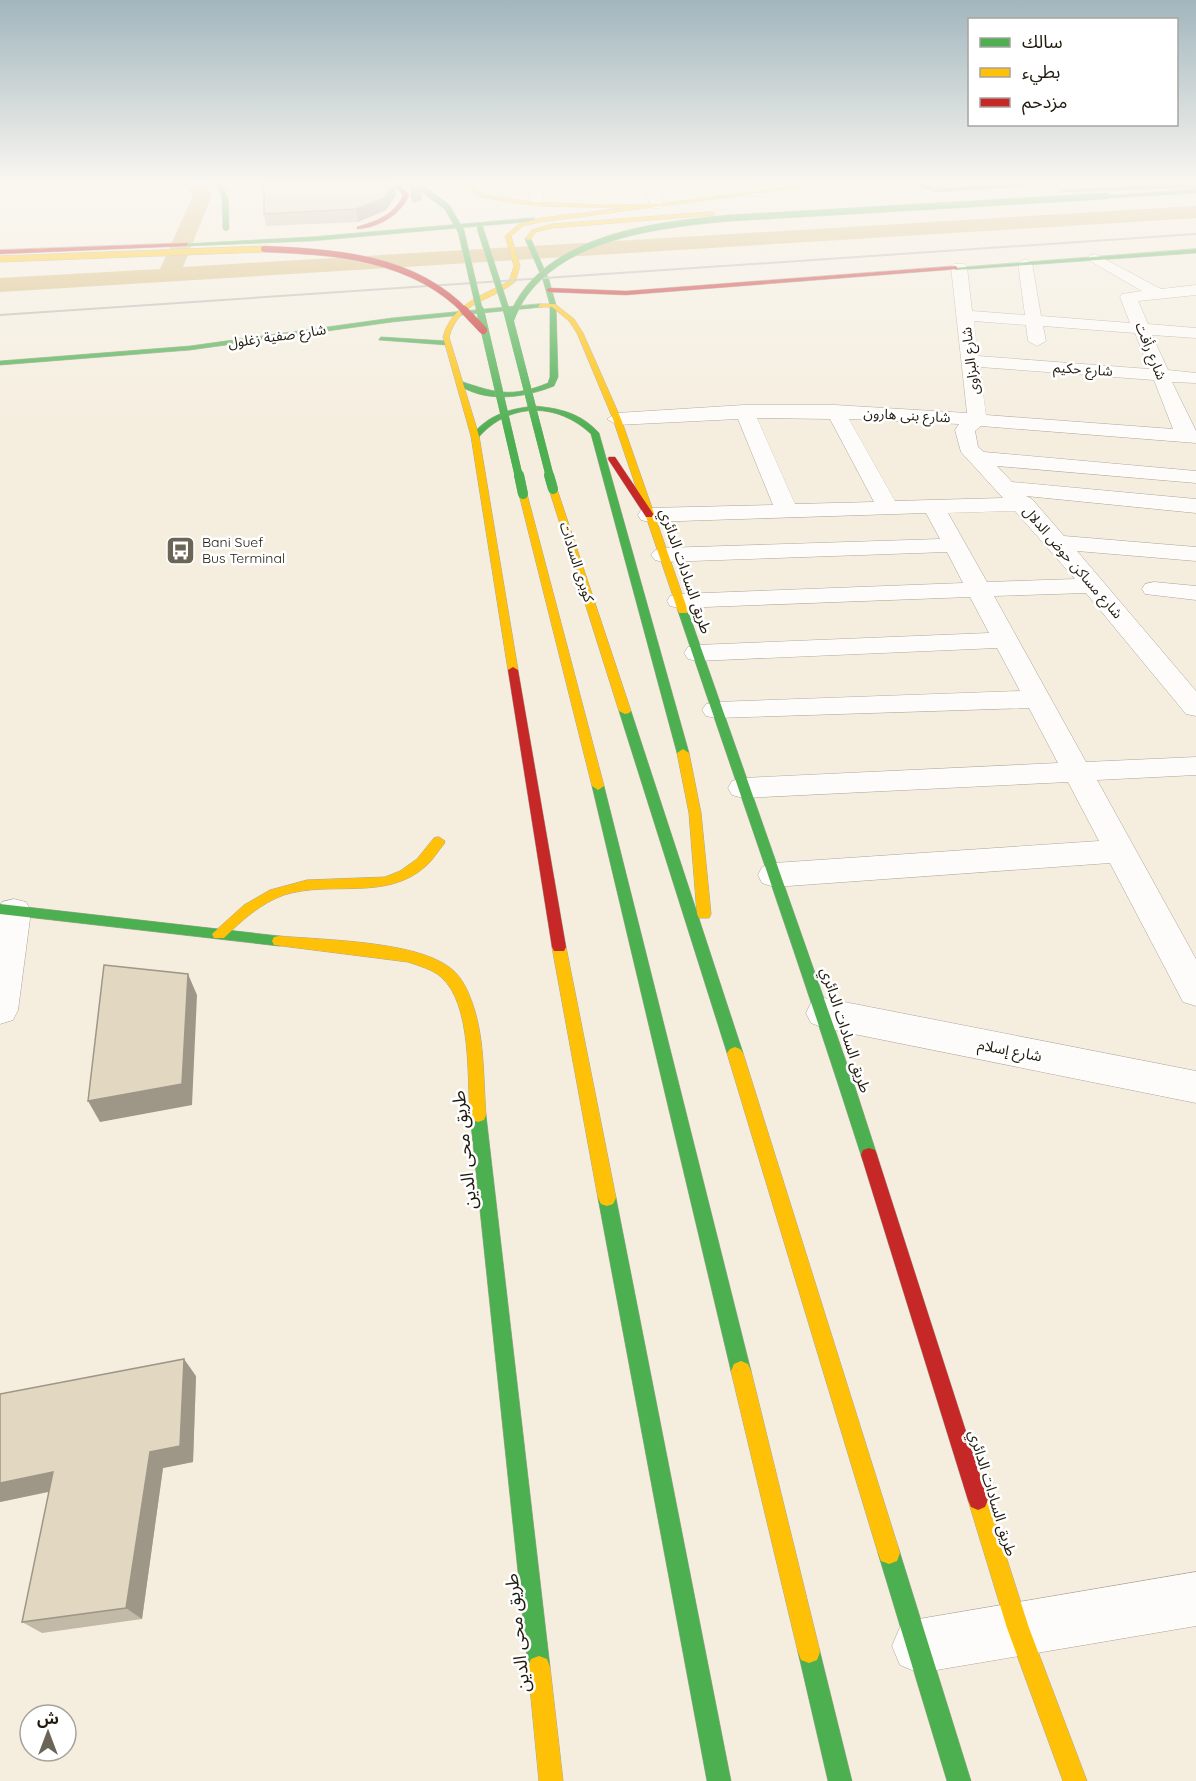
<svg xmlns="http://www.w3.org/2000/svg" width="1196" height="1781" viewBox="0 0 1196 1781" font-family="Quicksand,'Noto Sans Arabic',sans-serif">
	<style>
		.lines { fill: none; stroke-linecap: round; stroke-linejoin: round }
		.canal { fill: #d6ba7c; fill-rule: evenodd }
		.street-casing { stroke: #aba599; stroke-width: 1 }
		.fast-casing { stroke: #aba599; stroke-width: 1 }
		.slow-casing { stroke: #aba599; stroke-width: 1 }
		.jam-casing { stroke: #aba599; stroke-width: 1 }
		.street { fill: #fefcfa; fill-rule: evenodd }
		.fast { fill: #4caf50; fill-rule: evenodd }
		.slow { fill: #ffc107; fill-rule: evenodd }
		.jam { fill: #c62828; fill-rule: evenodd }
		.rail { stroke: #b9b7b4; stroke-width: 2 }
		.fast-bridge-far2-casing { stroke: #aba599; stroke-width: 7; stroke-linecap: butt }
		.fast-bridge-far1-casing { stroke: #aba599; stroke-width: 8; stroke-linecap: butt }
		.fast-bridge-casing { stroke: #aba599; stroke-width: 10; stroke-linecap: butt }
		.slow-bridge-casing { stroke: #aba599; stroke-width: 7; stroke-linecap: butt }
		.jam-bridge-far1-casing { stroke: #aba599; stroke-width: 7; stroke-linecap: butt }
		.jam-bridge-casing { stroke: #aba599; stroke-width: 8; stroke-linecap: butt }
		.fast-bridge-far2 { stroke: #4caf50; stroke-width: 6 }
		.fast-bridge-far1 { stroke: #4caf50; stroke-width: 8 }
		.fast-bridge { stroke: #4caf50; stroke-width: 10 }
		.slow-bridge { stroke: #ffc107; stroke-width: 6 }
		.jam-bridge-far1 { stroke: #c62828; stroke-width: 6 }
		.jam-bridge { stroke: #c62828; stroke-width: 8 }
		.wall { fill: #c2b9a6 }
		.shaded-wall { fill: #9e9687 }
		.building { fill: #e2d7c1; stroke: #9e9687; stroke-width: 1.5 }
		.labels { text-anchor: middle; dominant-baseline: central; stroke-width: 5; stroke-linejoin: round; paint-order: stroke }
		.far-street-label { font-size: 14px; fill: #211b0f; stroke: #fff }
		.far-poi-label { font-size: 14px; fill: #211b0f; stroke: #fff; text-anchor: start }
		.street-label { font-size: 15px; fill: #211b0f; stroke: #fff }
		.near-street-label { font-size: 18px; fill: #211b0f; stroke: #fff }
	</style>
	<rect width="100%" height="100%" fill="#f5eedf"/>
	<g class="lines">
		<!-- canal -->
		<path class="canal" d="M183 183H203L212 195 183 267 1196 206V218L0 292V278L160 269 193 196Z"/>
		<defs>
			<path id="street" d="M533 183H545L542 204 535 208 528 204Z
				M643 183H655L664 205 662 208H652Z
				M745 183H757L761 193 760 196H750Z
				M213 184V183L313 184 307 188H219Z
				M1095 254 1161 289 1196 285V295L1138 301 1148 324 1196 328V338L1152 335 1168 370 1196 373V383L1172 382 1196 431V443L981 426 975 431 978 447 984 452 1196 471V483L997 466 1012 482 1196 499V513L1026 496 1032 499 1064 536 1196 547V561L1077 551 1196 691V716L1186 714 1086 593 994 596 1086 762 1196 757V775L1097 780 1196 959V1006L1183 1002 1110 863 774 887 762 883 758 875 762 867 774 863 1099 841 1068 782 743 798 732 795 728 788 732 781 743 778 1058 763 1029 708 716 718 706 716 702 710 706 704 716 702 1020 691 997 648 697 661 688 659 684 653 688 647 697 645 989 633 970 597 679 608 670 606 667 601 670 596 679 594 963 583 947 552 663 562 655 560 651 555 655 550 663 548 940 539 926 513 649 522 641 520 638 515 641 510 649 508 773 505 738 419 617 425 607 419 617 413 744 405H835L967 413 951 267 954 264H964L967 267 972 311 1025 315 1018 263 1025 259 1032 263 1041 316 1130 323 1120 297 1122 294 1142 291 1090 261 1088 258 1090 255ZM974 321 1026 325 1028 341 1037 346 1046 341 1043 326 1135 333 1149 369 978 356ZM980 367 1154 380 1173 429 986 415ZM757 418 830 419 874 502 795 504ZM849 419 959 424 955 430 961 452 1003 498 895 501ZM1015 511 1075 579 987 582 948 513Z
				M1154 582 1196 586V600L1145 594 1142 589 1145 584Z
				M14 899 26 902 31 911 18 1010 13 1020 0 1024V906L2 902Z
				M824 998 1196 1071V1103L824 1028 811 1023 806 1013 811 1003Z
				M1196 1572V1626L919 1673 900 1665 892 1646 900 1627 919 1619Z"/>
			<path id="fast" d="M216 183H221L228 198 229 229 226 231 223 229 222 198Z
				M909 183H918L936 188 1069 183 936 192Z
				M1196 183V187L1061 192 1064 190Z
				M1196 189V193L1107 198 1104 196Z
				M534 218 536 221 311 241 186 246 183 244 311 237Z
				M528 237 531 239 549 280 556 305 558 377 554 386C524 398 484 404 456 383L460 381C496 393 511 398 548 383L550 377V305L543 280 525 239Z
				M1196 249V253L956 270 953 268Z
				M540 304 542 307 392 322 190 350 0 365V361L190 346 392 318Z
				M381 337 447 341 451 343 447 345 379 340Z
				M534 406C559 408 581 413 599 433L689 753 687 756H679L677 753 591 434C557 402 509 402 478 438L471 436C488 415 508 409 534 406Z
				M683 608 688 611 855 1087 877 1155 875 1160 869 1162 863 1160 861 1155C803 973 739 792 678 611Z
				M625 708 631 711 743 1053 740 1057 735 1059 730 1057 727 1053 619 711Z
				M598 782 604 786 751 1371 748 1378 741 1381 734 1378 731 1371 592 786Z
				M0 904 279 936 284 937 286 941 284 945 279 946 0 914Z
				M478 1108 484 1110 486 1115 550 1667 547 1675 539 1678 531 1675 528 1667 470 1115 472 1110Z
				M607 1190 613 1192 616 1198 731 1781H707L598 1198 601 1192Z
				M889 1542 897 1545 900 1553 971 1781H947L878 1553 881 1545Z
				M809 1641 817 1644 820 1652 852 1781H828L798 1652 801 1644Z"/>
			<path id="slow" d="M460 183H466L484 195 535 202 607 205 658 204 818 183H836L541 222 523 226 511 236 520 266 515 282C490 302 460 300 449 337L479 436 518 670 513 673 508 670 471 436 443 337C452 304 482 296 509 281L514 266 505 236 519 224 541 218 623 208 535 206 481 197Z
				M713 212 715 215 552 228 536 232 530 240 525 239 532 230 552 224Z
				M540 304H555L574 319 583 333 621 419 688 611 687 613H679L678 611 613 419 577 333 569 321 552 307H538Z
				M553 486 557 489 631 711 629 713 625 714 619 711 549 489Z
				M523 491 527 494 604 786 598 790 592 786 519 494Z
				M683 749 689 753 701 813 711 914 709 918H699L697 914 689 813 677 753Z
				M439 837 445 841 444 844C438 851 433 860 426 866 386 902 331 880 284 895 261 903 241 921 224 938H214L212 934 244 905 270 890 307 880 385 877 400 871 417 859 434 838Z
				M279 936C324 940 414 941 449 967 459 974 466 986 470 997 485 1033 483 1077 486 1115L484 1120 478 1122 472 1120 470 1115C467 1077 472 1004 441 977 432 969 419 966 408 962L274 945 272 941 274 937Z
				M559 942 564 943 566 947 616 1198 613 1204 607 1206 601 1204 598 1198 552 947 554 943Z
				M735 1047 740 1049 743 1053 900 1553 897 1561 889 1564 881 1561 878 1553 727 1053 730 1049Z
				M741 1361 748 1364 751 1371 820 1652 817 1660 809 1663 801 1660 798 1652 731 1371 734 1364Z
				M978 1490 985 1493 988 1500 1029 1628 1087 1781H1063L1007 1628 968 1500 971 1493Z
				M539 1656 547 1659 550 1667 563 1781H539L528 1667 531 1659Z"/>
			<path id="jam" d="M393 183H398L409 195C401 215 378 228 357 229V227C376 221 395 215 403 195Z
				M188 243 186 246 0 254V250Z
				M956 266 958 269 626 295 549 292 546 290 549 288 626 291Z
				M609 457H615L654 515 652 517H646L608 459Z
				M513 667 518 670 566 947 564 951H554L552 947 508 670Z
				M869 1148 875 1150 877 1155 988 1500 985 1507 978 1510 971 1507 968 1500 861 1155 863 1150Z"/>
		</defs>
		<!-- street casing -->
		<use href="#street" class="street-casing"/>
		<!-- fast casing -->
		<use href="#fast" class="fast-casing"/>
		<!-- slow casing -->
		<use href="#slow" class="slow-casing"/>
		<!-- jam casing -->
		<use href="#jam" class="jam-casing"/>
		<!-- street -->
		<use href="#street" class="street"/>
		<!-- fast -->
		<use href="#fast" class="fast"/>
		<!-- slow -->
		<use href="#slow" class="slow"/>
		<!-- jam -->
		<use href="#jam" class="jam"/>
		<!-- rail -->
		<path class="rail" d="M0 315 1196 234"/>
		<defs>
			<path id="fast-bridge-far2" d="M415 183 447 207 461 231 480 312
				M480 228 507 312
				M514 312C548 237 658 224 730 218L1107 196"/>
			<path id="fast-bridge-far1" d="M480 310 519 477
				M507 310 550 477
				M510 320 514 310"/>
			<path id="fast-bridge" d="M519 475 523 494
				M549 475 553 489"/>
			<path id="slow-bridge" d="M0 259 264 249"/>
			<path id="jam-bridge-far1" d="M264 249C336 252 413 257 466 312"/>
			<path id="jam-bridge" d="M464 310 483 330"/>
		</defs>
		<!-- fast-bridge-far2 casing -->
		<use href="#fast-bridge-far2" class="fast-bridge-far2-casing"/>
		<!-- fast-bridge-far1 casing -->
		<use href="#fast-bridge-far1" class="fast-bridge-far1-casing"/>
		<!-- fast-bridge casing -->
		<use href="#fast-bridge" class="fast-bridge-casing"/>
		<!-- slow-bridge casing -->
		<use href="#slow-bridge" class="slow-bridge-casing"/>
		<!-- jam-bridge-far1 casing -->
		<use href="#jam-bridge-far1" class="jam-bridge-far1-casing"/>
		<!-- jam-bridge casing -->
		<use href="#jam-bridge" class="jam-bridge-casing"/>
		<!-- fast-bridge-far2 -->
		<use href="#fast-bridge-far2" class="fast-bridge-far2"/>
		<!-- fast-bridge-far1 -->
		<use href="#fast-bridge-far1" class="fast-bridge-far1"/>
		<!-- fast-bridge -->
		<use href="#fast-bridge" class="fast-bridge"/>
		<!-- slow-bridge -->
		<use href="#slow-bridge" class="slow-bridge"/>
		<!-- jam-bridge-far1 -->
		<use href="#jam-bridge-far1" class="jam-bridge-far1"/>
		<!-- jam-bridge -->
		<use href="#jam-bridge" class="jam-bridge"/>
	</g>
	<!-- wall -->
	<path class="wall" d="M396 195 386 210 358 222 266 226 264 214Z
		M196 1376 193 1462 163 1468 142 1619 42 1633 22 1622 49 1492 0 1502Z"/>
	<!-- shaded-wall -->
	<path class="shaded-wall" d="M395 184 396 195 386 210 358 222 356 209Z
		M420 185 422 200 412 203 410 189Z
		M188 974 197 995 192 1105 100 1122 88 1101Z
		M184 1359 196 1376 193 1462 163 1468 142 1619 126 1608 150 1452Z
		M53 1472 70 1487 0 1502V1483Z"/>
	<!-- building -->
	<path class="building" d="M264 183H395V184L384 198 356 209 264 214Z
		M411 183H417L420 185 410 189Z
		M104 965 188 974 182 1084 88 1101Z
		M184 1359 180 1446 150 1452 126 1608 22 1622 53 1472 0 1483V1394Z"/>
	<!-- sky -->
	<linearGradient id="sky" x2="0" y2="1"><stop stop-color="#a1b6bd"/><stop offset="0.42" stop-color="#faf7f1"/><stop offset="1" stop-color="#faf7f1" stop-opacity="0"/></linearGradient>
	<rect width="1196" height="433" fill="url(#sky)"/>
	<!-- icons -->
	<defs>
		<symbol id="bus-square" viewBox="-11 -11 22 22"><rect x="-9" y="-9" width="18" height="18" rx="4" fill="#6b6558" stroke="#fff"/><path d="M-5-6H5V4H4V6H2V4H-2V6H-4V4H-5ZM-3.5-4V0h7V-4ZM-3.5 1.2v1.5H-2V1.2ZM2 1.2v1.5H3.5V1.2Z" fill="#fff"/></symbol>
	</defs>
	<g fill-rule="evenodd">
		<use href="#bus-square" x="164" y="534" width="33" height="33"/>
	</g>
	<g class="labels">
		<!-- far-street labels -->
		<g class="far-street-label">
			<text transform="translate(277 336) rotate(-8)">شارع صفية زغلول</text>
			<text transform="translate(1151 351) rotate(68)">شارع رأفت</text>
			<text transform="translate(970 361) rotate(-97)">شارع البزاوى</text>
			<text transform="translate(1083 369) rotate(4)">شارع حكيم</text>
			<text transform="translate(907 415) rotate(3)">شارع بنى هارون</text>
			<text transform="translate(577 562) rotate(72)">كوبرى السادات</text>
			<text transform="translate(1073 562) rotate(49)">شارع مساكن حوض الدلال</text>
		</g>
		<!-- far-poi labels -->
		<g class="far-poi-label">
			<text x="202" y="542">Bani Suef<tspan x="202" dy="16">Bus Terminal</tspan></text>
		</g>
		<!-- street labels -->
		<g class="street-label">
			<text transform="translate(686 571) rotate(71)">طريق السادات الدائري</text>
			<text transform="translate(846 1030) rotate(72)">طريق السادات الدائري</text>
			<text transform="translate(1010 1050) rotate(11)">شارع إسلام</text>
			<text transform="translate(993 1493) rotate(73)">طريق السادات الدائري</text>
		</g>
		<!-- near-street labels -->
		<g class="near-street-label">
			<text transform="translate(464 1150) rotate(-96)">طريق محى الدين</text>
			<text transform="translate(517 1633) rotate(-96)">طريق محى الدين</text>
		</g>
	</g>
	<!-- legend -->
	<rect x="968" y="18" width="210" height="108" fill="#ffffff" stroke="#a6a49f" stroke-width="1.5"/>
	<rect x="980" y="38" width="30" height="9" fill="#4caf50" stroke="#a6a49f" stroke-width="1.5"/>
	<text x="1022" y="48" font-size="18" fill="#211b0f">سالك</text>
	<rect x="980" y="68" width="30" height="9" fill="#ffc107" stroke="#a6a49f" stroke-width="1.5"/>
	<text x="1022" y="78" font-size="18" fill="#211b0f">بطيء</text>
	<rect x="980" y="98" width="30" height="9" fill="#c62828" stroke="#a6a49f" stroke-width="1.5"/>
	<text x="1022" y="108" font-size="18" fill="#211b0f">مزدحم</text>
	<!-- north arrow -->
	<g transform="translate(48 1733)"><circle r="28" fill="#ffffff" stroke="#a6a49f" stroke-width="1.5"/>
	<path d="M0-4.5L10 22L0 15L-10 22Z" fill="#6b6558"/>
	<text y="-9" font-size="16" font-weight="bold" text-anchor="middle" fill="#211b0f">ش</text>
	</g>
</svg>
